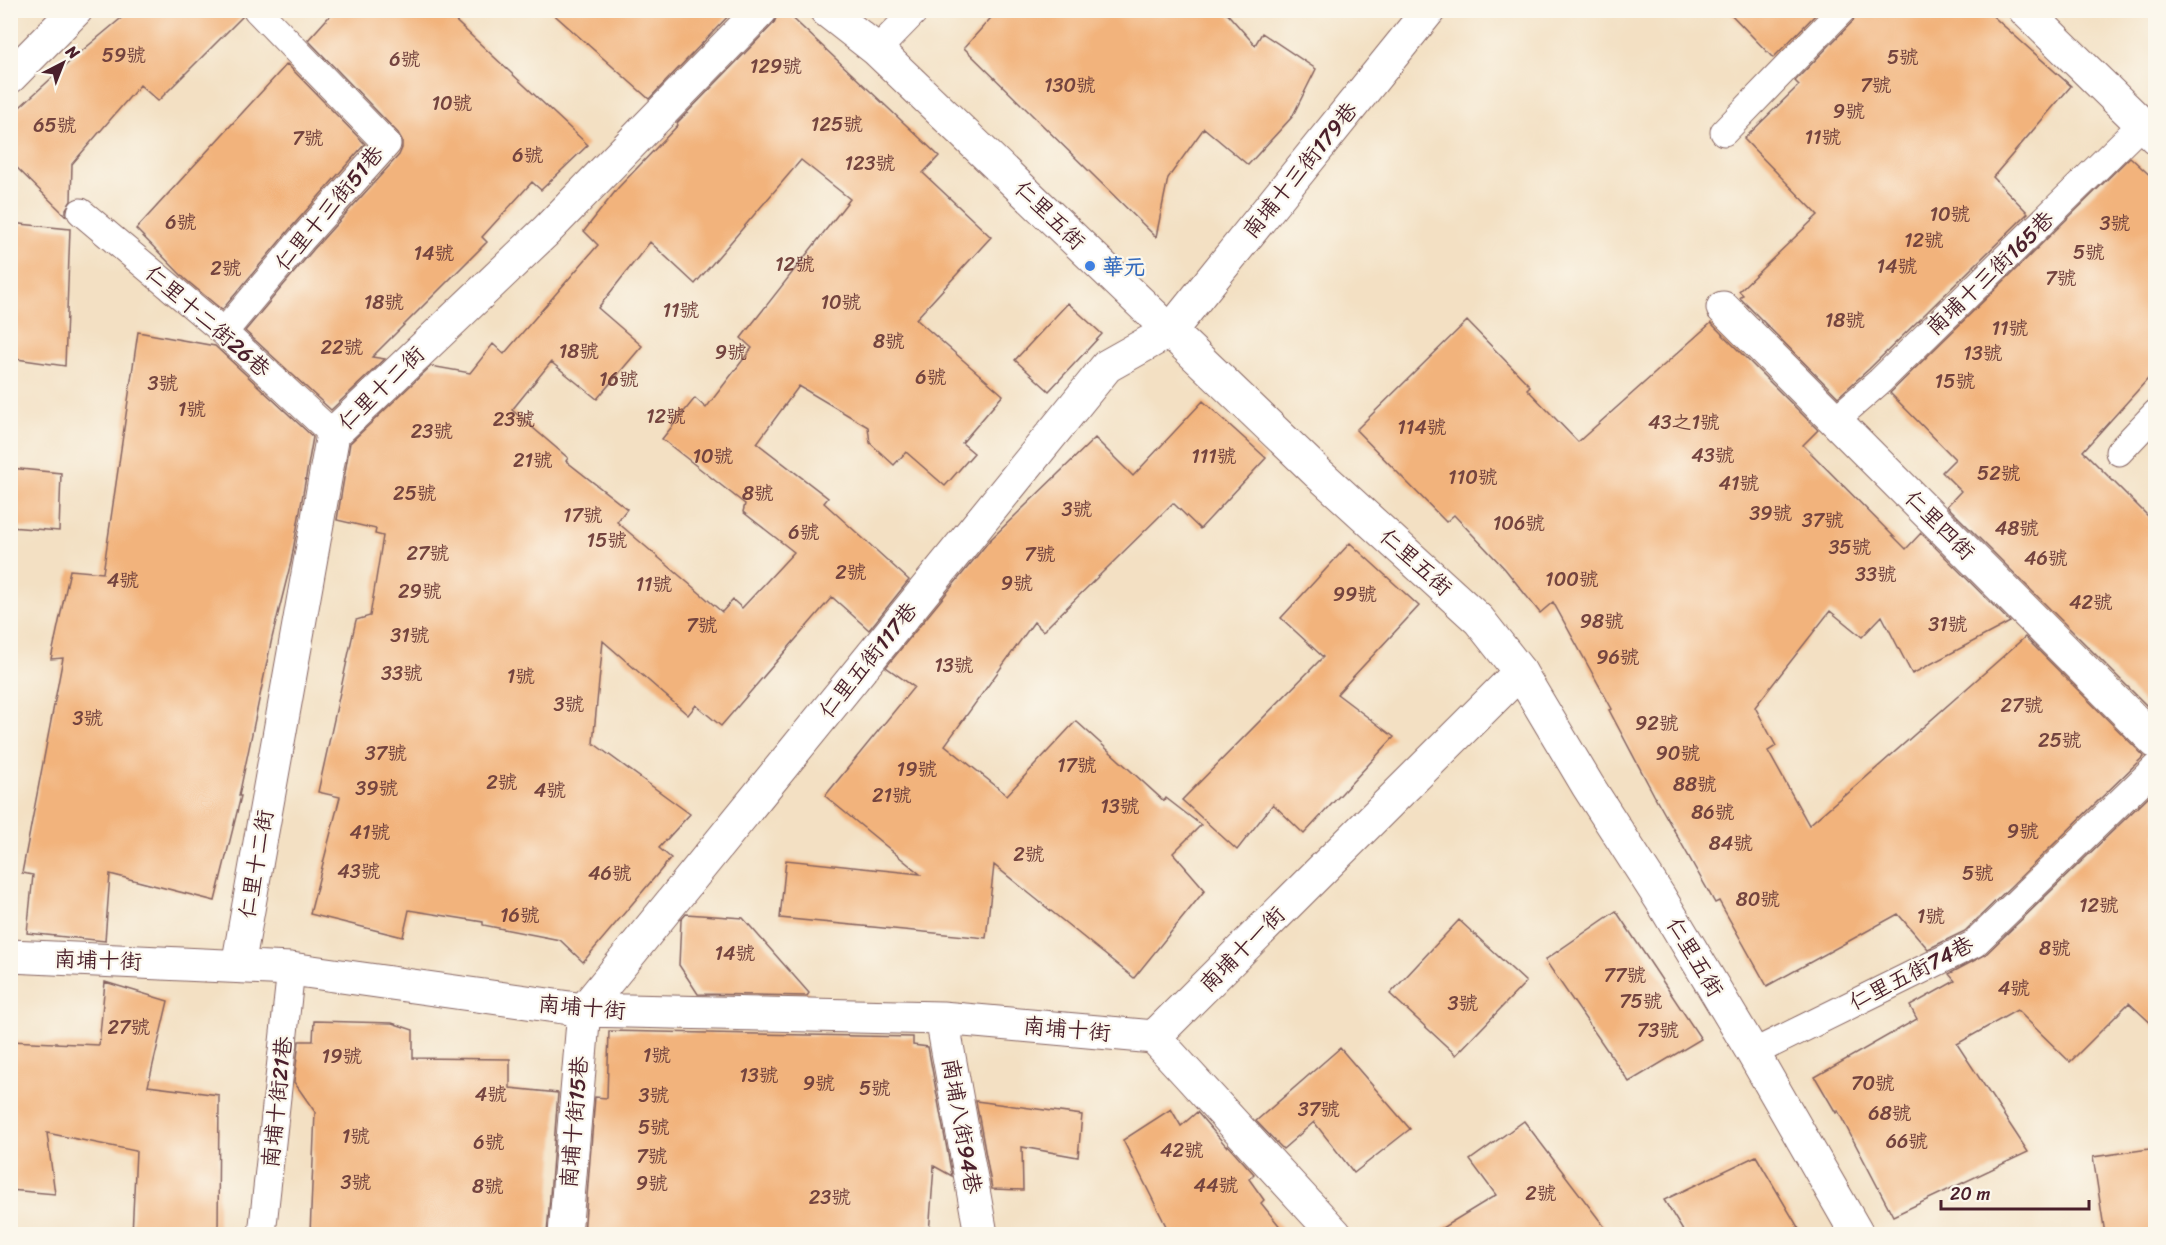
<svg xmlns="http://www.w3.org/2000/svg" width="2166" height="1245" viewBox="0 0 2166 1245" font-family="Sriracha,'LXGW WenKai TC',sans-serif">
	<style>
		.building { fill: #f2b37c; fill-rule: evenodd }
		.lines { fill: none; stroke-linecap: round; stroke-linejoin: round }
		.lane-casing { stroke: #856360; stroke-width: 29 }
		.street-casing { stroke: #856360; stroke-width: 35 }
		.secondary-casing { stroke: #856360; stroke-width: 35 }
		.lane { stroke: #fff; stroke-width: 27 }
		.street { stroke: #fff; stroke-width: 33 }
		.secondary { stroke: #fff; stroke-width: 33 }
		.shop-dot { fill: #3f7fe0; stroke: #fbf7ec; stroke-width: 2 }
		.labels { text-anchor: middle; dominant-baseline: central; stroke-width: 4.5; stroke-linejoin: round; paint-order: stroke }
		.number-label { font-size: 20px; fill: #74443f }
		.street-label { font-size: 22px; fill: #4a1f2b; stroke: #fbf7ec }
		.shop-label { font-size: 22px; font-weight: bold; fill: #366cbe; stroke: #fbf7ec; text-anchor: start }
	</style>
	<rect width="100%" height="100%" fill="#fbf7ec"/>
	<filter id="ink" filterUnits="userSpaceOnUse"><feTurbulence type="fractalNoise" baseFrequency=".0167" numOctaves="2"/><feDisplacementMap in="SourceGraphic" scale="12" xChannelSelector="R" yChannelSelector="G"/><feConvolveMatrix kernelMatrix="1 2 1 2 8 2 1 2 1" color-interpolation-filters="sRGB"/></filter>
	<filter id="wash" filterUnits="userSpaceOnUse"><feTurbulence type="fractalNoise" baseFrequency=".008" numOctaves="4" result="noise"/><feDisplacementMap in="SourceGraphic" scale="24" xChannelSelector="R" yChannelSelector="G"/><feGaussianBlur stdDeviation="1.35" result="paint"/><feColorMatrix in="noise" values="0 0 0 0 0 0 0 0 0 0 0 0 0 0 0 0 0 1.4 0 .05"/><feComposite in="paint" operator="in"/></filter>
	<g filter="url(#wash)">
		<rect width="100%" height="100%" fill="#f3e0c3"/>
		<g id="blocks">
			<!-- building -->
			<path class="building" d="M131 10H242L243 16 158 101 140 85 72 164 71 201 66 209V216L10 161V116L77 55Z
				M335 10H444L588 145 541 190 532 182 482 237 487 242 372 357 385 359 331 410 245 331 313 250 399 155 402 148V140L398 133 308 40Z
				M549 10H734L649 99Z
				M779 10H784L939 156 923 173 991 237 916 319 1003 395 962 443 974 453 945 486 906 452 894 465 870 443 868 427 799 386 757 443 828 498 824 503 909 580 869 630 832 597 721 726 696 705 688 715 603 641 593 743 690 814 659 848 671 858 583 962 560 940 483 925V922L409 910 403 937 310 914 340 797 318 792 356 620 370 616 383 536 375 534 376 529 337 520 350 443 431 366 470 373 493 344 504 354 598 245 584 231 618 188 678 125 677 123 774 23ZM801 160 850 199 741 338 752 348 706 408 695 398 662 439 745 504 743 512 794 552 742 608 733 600 722 612 617 522 627 509 566 461 568 458 512 410 551 362 597 399 642 346 598 308 650 242 695 284Z
				M998 10H1224L1255 45 1262 33 1316 69 1292 117 1248 165 1204 128 1168 178 1156 237 964 48Z
				M1727 10H1820L1773 58Z
				M1857 10H1986L2071 86 1993 177 2028 213 1869 369 1838 397 1740 298 1743 295 1739 291 1818 215 1744 139 1799 85 1795 81 1853 21Z
				M287 64 365 144 289 230 222 310 185 279 136 229Z
				M2130 157 2156 181V370L2083 451 2156 524V715L1947 506 1961 491 1942 472 1955 459 1890 393Z
				M10 223 70 229 65 366 10 358Z
				M1068 303 1102 334 1049 391 1015 360Z
				M1467 321 1530 386 1527 389 1578 442 1711 323 1818 430 1803 445 1906 549 1921 533 2010 622 1912 674 1882 616 1862 637 1830 611 1755 707 1776 746 1768 751 1809 825 1845 794 1846 795 2025 637 2144 756 1965 931 1928 949 1898 914 1767 986 1719 901 1715 903 1654 795 1609 710 1612 709 1553 602 1540 613 1505 569 1454 515 1446 522 1356 430Z
				M138 332 215 346 313 437 291 562 272 638 239 796H241L215 901 110 874 105 941 27 933 33 875 22 873 63 658 51 659 70 570 103 573Z
				M1203 401 1266 458 1200 529 1173 503 1043 631 1034 622 945 745 1007 795 1076 721 1164 801 1166 798 1201 825 1173 853 1205 890 1134 978 994 865 986 938 780 918 786 860 920 874 825 796 914 687 886 667 990 540 1095 438 1133 476Z
				M10 468 61 473 59 531 10 527Z
				M1350 543 1419 606 1337 694 1394 737 1304 834 1273 804 1237 850 1182 800 1323 657 1281 618Z
				M2156 789V1028L2129 1003 2070 1062 2017 1010 1957 1044 2028 1152 1893 1216 1838 1111 1836 1113 1815 1077 1917 1019 1910 1006 1955 981 1949 974 1985 955Z
				M1616 911 1701 1039 1629 1082 1545 960Z
				M686 914 743 918 809 993 807 996 698 994 679 965 681 920Z
				M1459 920 1526 982 1456 1055 1390 994Z
				M105 982 168 1001 148 1086 219 1095 218 1234H132L136 1151 47 1133 55 1194 10 1190V1041L99 1045Z
				M314 1021 392 1023 413 1030V1058L510 1059V1088L558 1093 547 1234H310L315 1112 294 1082 299 1041H313Z
				M609 1031 913 1037V1045L928 1047 952 1176 934 1166 929 1234H584L595 1097 607 1098Z
				M1340 1048 1410 1129 1354 1173 1314 1122 1283 1149 1256 1121Z
				M976 1101 1082 1115 1078 1157 1022 1147 1023 1190 992 1189Z
				M1171 1109 1181 1126 1197 1112 1227 1147 1228 1145 1254 1174 1249 1179 1264 1200 1261 1203 1286 1234H1170L1123 1140Z
				M1524 1121 1610 1234H1432L1496 1195 1470 1160Z
				M2156 1148V1234H2105L2093 1157Z
				M1756 1156 1802 1234H1685L1664 1200Z"/>
		</g>
	</g>
	<g filter="url(#ink)">
		<use href="#blocks" fill-opacity="0" stroke="#856360" stroke-width="1.5"/>
		<g class="lines">
			<defs>
				<path id="lane" d="M877 50 916 10
					M1724 132 1842 10
					M81 212 219 328 333 434
					M224 332 301 240 387 144 257 10
					M1835 420 1880 381 2142 124
					M2119 452 2156 413
					M1753 1053 1974 944 2156 767
					M262 1234 291 969"/>
				<path id="street" d="M2025 10 2156 138
					M10 77 76 10
					M1723 308 2156 742
					M10 956 291 969 584 1010 942 1018 1154 1037
					M238 966 333 434 546 231 761 10
					M942 1018 981 1234
					M565 1234 584 1010 1107 366 1171 330 1429 10
					M1335 1234 1154 1037 1520 672"/>
				<path id="secondary" d="M826 10 877 50 1318 473 1479 620 1520 672 1588 786 1660 898 1753 1053 1857 1234"/>
			</defs>
			<!-- lane casing -->
			<use href="#lane" class="lane-casing"/>
			<!-- street casing -->
			<use href="#street" class="street-casing"/>
			<!-- secondary casing -->
			<use href="#secondary" class="secondary-casing"/>
			<!-- lane -->
			<use href="#lane" class="lane"/>
			<!-- street -->
			<use href="#street" class="street"/>
			<!-- secondary -->
			<use href="#secondary" class="secondary"/>
		</g>
	</g>
	<!-- markers -->
	<circle class="shop-dot" cx="1090" cy="266" r="6"/>
	<g class="labels">
		<!-- number labels -->
		<g class="number-label">
			<text x="124" y="55">59號</text>
			<text x="1903" y="57">5號</text>
			<text x="405" y="59">6號</text>
			<text x="776" y="66">129號</text>
			<text x="1070" y="85">130號</text>
			<text x="1876" y="85">7號</text>
			<text x="452" y="103">10號</text>
			<text x="1849" y="111">9號</text>
			<text x="837" y="124">125號</text>
			<text x="55" y="125">65號</text>
			<text x="1823" y="137">11號</text>
			<text x="308" y="138">7號</text>
			<text x="528" y="155">6號</text>
			<text x="870" y="163">123號</text>
			<text x="1950" y="214">10號</text>
			<text x="181" y="222">6號</text>
			<text x="2115" y="223">3號</text>
			<text x="1924" y="240">12號</text>
			<text x="2089" y="252">5號</text>
			<text x="434" y="253">14號</text>
			<text x="795" y="264">12號</text>
			<text x="1897" y="266">14號</text>
			<text x="226" y="268">2號</text>
			<text x="2061" y="278">7號</text>
			<text x="384" y="302">18號</text>
			<text x="841" y="302">10號</text>
			<text x="681" y="310">11號</text>
			<text x="1845" y="320">18號</text>
			<text x="2010" y="328">11號</text>
			<text x="889" y="341">8號</text>
			<text x="342" y="347">22號</text>
			<text x="579" y="351">18號</text>
			<text x="731" y="352">9號</text>
			<text x="1983" y="353">13號</text>
			<text x="931" y="377">6號</text>
			<text x="619" y="379">16號</text>
			<text x="1955" y="381">15號</text>
			<text x="163" y="383">3號</text>
			<text x="192" y="409">1號</text>
			<text x="666" y="416">12號</text>
			<text x="514" y="419">23號</text>
			<text x="1684" y="422">43之1號</text>
			<text x="1422" y="427">114號</text>
			<text x="432" y="431">23號</text>
			<text x="1713" y="455">43號</text>
			<text x="713" y="456">10號</text>
			<text x="1214" y="456">111號</text>
			<text x="533" y="460">21號</text>
			<text x="1999" y="473">52號</text>
			<text x="1473" y="477">110號</text>
			<text x="1739" y="483">41號</text>
			<text x="415" y="493">25號</text>
			<text x="758" y="493">8號</text>
			<text x="1077" y="509">3號</text>
			<text x="1771" y="513">39號</text>
			<text x="583" y="515">17號</text>
			<text x="1823" y="520">37號</text>
			<text x="1519" y="523">106號</text>
			<text x="2017" y="528">48號</text>
			<text x="804" y="532">6號</text>
			<text x="607" y="540">15號</text>
			<text x="1850" y="547">35號</text>
			<text x="428" y="553">27號</text>
			<text x="1040" y="554">7號</text>
			<text x="2046" y="558">46號</text>
			<text x="851" y="572">2號</text>
			<text x="1876" y="574">33號</text>
			<text x="1572" y="579">100號</text>
			<text x="123" y="580">4號</text>
			<text x="1017" y="583">9號</text>
			<text x="654" y="584">11號</text>
			<text x="420" y="591">29號</text>
			<text x="1355" y="594">99號</text>
			<text x="2091" y="602">42號</text>
			<text x="1602" y="621">98號</text>
			<text x="1948" y="624">31號</text>
			<text x="702" y="625">7號</text>
			<text x="410" y="635">31號</text>
			<text x="1618" y="657">96號</text>
			<text x="954" y="665">13號</text>
			<text x="402" y="673">33號</text>
			<text x="521" y="676">1號</text>
			<text x="569" y="704">3號</text>
			<text x="2022" y="705">27號</text>
			<text x="88" y="718">3號</text>
			<text x="1657" y="723">92號</text>
			<text x="2060" y="740">25號</text>
			<text x="386" y="753">37號</text>
			<text x="1678" y="753">90號</text>
			<text x="1077" y="765">17號</text>
			<text x="917" y="769">19號</text>
			<text x="502" y="782">2號</text>
			<text x="1695" y="784">88號</text>
			<text x="377" y="788">39號</text>
			<text x="550" y="790">4號</text>
			<text x="892" y="795">21號</text>
			<text x="1120" y="806">13號</text>
			<text x="1713" y="812">86號</text>
			<text x="2023" y="831">9號</text>
			<text x="370" y="832">41號</text>
			<text x="1731" y="843">84號</text>
			<text x="1029" y="854">2號</text>
			<text x="359" y="871">43號</text>
			<text x="610" y="873">46號</text>
			<text x="1978" y="873">5號</text>
			<text x="1758" y="899">80號</text>
			<text x="2099" y="905">12號</text>
			<text x="520" y="915">16號</text>
			<text x="1931" y="916">1號</text>
			<text x="2055" y="948">8號</text>
			<text x="735" y="953">14號</text>
			<text x="1625" y="975">77號</text>
			<text x="2014" y="988">4號</text>
			<text x="1641" y="1001">75號</text>
			<text x="1463" y="1003">3號</text>
			<text x="129" y="1027">27號</text>
			<text x="1658" y="1030">73號</text>
			<text x="657" y="1055">1號</text>
			<text x="342" y="1056">19號</text>
			<text x="759" y="1075">13號</text>
			<text x="819" y="1083">9號</text>
			<text x="1873" y="1083">70號</text>
			<text x="875" y="1088">5號</text>
			<text x="491" y="1094">4號</text>
			<text x="654" y="1095">3號</text>
			<text x="1319" y="1109">37號</text>
			<text x="1890" y="1113">68號</text>
			<text x="654" y="1127">5號</text>
			<text x="356" y="1136">1號</text>
			<text x="1907" y="1141">66號</text>
			<text x="489" y="1142">6號</text>
			<text x="1182" y="1150">42號</text>
			<text x="652" y="1156">7號</text>
			<text x="356" y="1182">3號</text>
			<text x="652" y="1183">9號</text>
			<text x="1216" y="1185">44號</text>
			<text x="488" y="1186">8號</text>
			<text x="1541" y="1193">2號</text>
			<text x="830" y="1197">23號</text>
		</g>
		<!-- street labels -->
		<g class="street-label">
			<text transform="translate(1300 170) rotate(-51)">南埔十三街179巷</text>
			<text transform="translate(329 208) rotate(-50)">仁里十三街51巷</text>
			<text transform="translate(1050 215) rotate(44)">仁里五街</text>
			<text transform="translate(1990 273) rotate(-44)">南埔十三街165巷</text>
			<text transform="translate(208 321) rotate(41)">仁里十二街26巷</text>
			<text transform="translate(381 388) rotate(-44)">仁里十二街</text>
			<text transform="translate(1940 525) rotate(45)">仁里四街</text>
			<text transform="translate(1416 562) rotate(42)">仁里五街</text>
			<text transform="translate(868 660) rotate(-51)">仁里五街117巷</text>
			<text transform="translate(256 864) rotate(-80)">仁里十二街</text>
			<text transform="translate(1242 949) rotate(-45)">南埔十一街</text>
			<text transform="translate(1695 957) rotate(59)">仁里五街</text>
			<text transform="translate(98 960) rotate(2)">南埔十街</text>
			<text transform="translate(1911 973) rotate(-27)">仁里五街74巷</text>
			<text transform="translate(582 1007) rotate(5)">南埔十街</text>
			<text transform="translate(1067 1029) rotate(5)">南埔十街</text>
			<text transform="translate(277 1102) rotate(-84)">南埔十街21巷</text>
			<text transform="translate(574 1122) rotate(-85)">南埔十街15巷</text>
			<text transform="translate(962 1126) rotate(80)">南埔八街94巷</text>
		</g>
		<!-- shop labels -->
		<g class="shop-label">
			<text x="1102" y="266">華元</text>
		</g>
	</g>
	<!-- margin -->
	<rect width="2166" height="1245" fill="none" stroke="#fbf7ec" stroke-width="36"/>
	<!-- north arrow -->
	<g transform="translate(63 63) rotate(42)" stroke="#fbf7ec" stroke-width="4.5" paint-order="stroke">
	<path d="M0-4.5L10 22L0 15L-10 22Z" fill="#4a1f2b"/>
	<text y="-9" font-size="16" font-weight="bold" text-anchor="middle" fill="#4a1f2b">N</text>
	</g>
	<!-- scale -->
	<path d="M1941 1200v9h148v-9" fill="none" stroke="#4a1f2b" stroke-width="3"/>
	<text x="1950" y="1200" font-size="18" fill="#4a1f2b" stroke="#fbf7ec" stroke-width="4.5" paint-order="stroke">20 m</text>
</svg>
